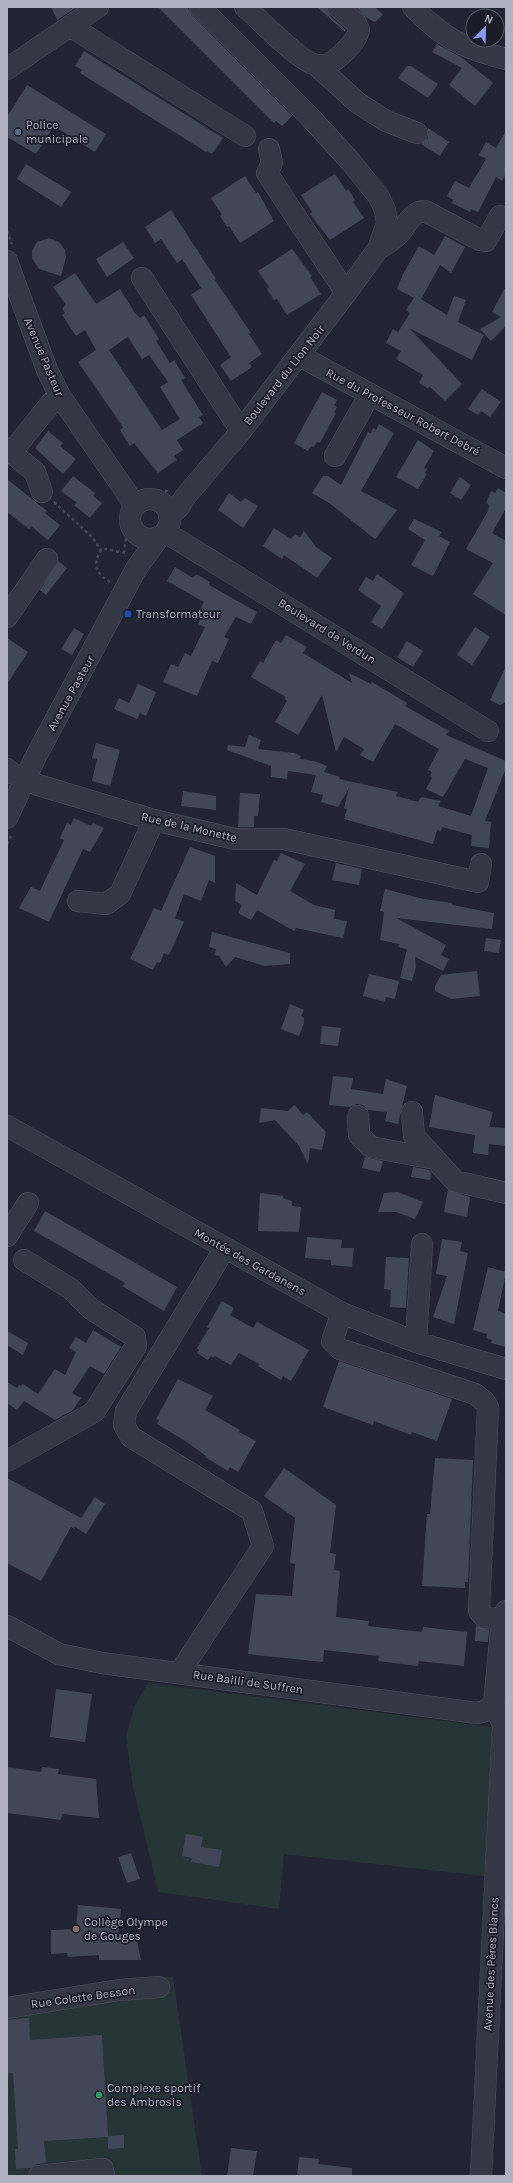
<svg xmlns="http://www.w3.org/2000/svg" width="513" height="2183" viewBox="0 0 513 2183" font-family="Karla,sans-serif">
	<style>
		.green { fill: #263337 }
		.building { fill: #424758; fill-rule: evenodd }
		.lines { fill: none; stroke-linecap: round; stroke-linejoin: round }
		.minor-casing { stroke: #4f525f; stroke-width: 22 }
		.path { stroke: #424e54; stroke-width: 2.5; stroke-dasharray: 3 3; stroke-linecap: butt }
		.minor { stroke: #343844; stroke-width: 21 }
		.service-dot { fill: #5c6f8a; stroke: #1a1d28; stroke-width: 1.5 }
		.transit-dot { fill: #1a4fb4; stroke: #1a1d28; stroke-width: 1.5 }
		.education-dot { fill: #8d6e63; stroke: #1a1d28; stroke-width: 1.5 }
		.leisure-dot { fill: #2e9e5b; stroke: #1a1d28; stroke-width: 1.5 }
		.labels { text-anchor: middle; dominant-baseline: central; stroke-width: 3.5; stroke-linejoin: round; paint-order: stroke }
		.poi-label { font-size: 12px; fill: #aeb2c1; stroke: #1a1d28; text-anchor: start }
		.street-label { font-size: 12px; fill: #aeb2c1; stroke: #1a1d28 }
	</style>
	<rect width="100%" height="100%" fill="#212533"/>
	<!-- green -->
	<path class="green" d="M148 1683 499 1728 493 1877 284 1854 279 1909 158 1892 132 1782 126 1737 134 1707Z
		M173 1977 202 2176H7V2014L116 1980Z"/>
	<!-- building -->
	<path class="building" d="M51 7H77L57 20Z
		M158 7H187L192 15 292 116 282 126 276 121 274 123Z
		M317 7H326L330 16 346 30 345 32Z
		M356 7H375L383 15 375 22 367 18Z
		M437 44 461 57 493 83 475 106 449 85 462 68 432 52Z
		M84 51 223 138 212 154 207 151 206 152 80 73 82 70 75 66Z
		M407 66H411L438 84 428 98 398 78Z
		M27 85 106 134 95 152 54 126 36 154 7 137V117Z
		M428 128 449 142 440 156 421 144 428 138Z
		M506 131V173L502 181 496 177 478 212 471 209 470 212 452 203 453 200 447 196 455 181 469 188 486 159 479 155 486 142 496 148Z
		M26 164 71 192 61 207 17 179Z
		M335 174 346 191 348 189 355 200 353 202 364 218 330 240 310 214 312 212 301 195Z
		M245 176 256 193 258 192 274 221 240 243 229 226 227 227 220 216 222 215 211 198Z
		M171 210 216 279 215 280 251 333 249 334 262 354 249 363 252 367 231 381 220 365 231 357 191 295 201 288 182 259 177 263 161 239 155 243 145 227Z
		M445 236 465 247 451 273 440 265 421 299 447 315 454 296 466 300 458 322 484 335 472 360 409 328 462 384 445 401 430 387 427 388 419 383 423 375 396 359 401 351 386 343 393 329 398 332 410 313 406 310 414 298 397 289 403 274 419 246 434 255Z
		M49 238 59 242 65 250 66 257 61 276 39 269 32 258V251L37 242Z
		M123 242 134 258 107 277 96 259Z
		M292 249 312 276 310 277 321 294 287 315 277 299 274 300 267 289 269 287 258 271Z
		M75 273 96 304 120 289 135 313 140 318 144 315 159 339 156 341 170 363 174 360 185 378 181 380 203 415 199 417 203 423 177 440 183 450 174 456 177 460 158 473 134 443 130 446 120 430 123 427 78 362 96 350 85 330 76 336 62 315 65 313 62 308 66 305 53 287ZM128 337 142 359 149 355 168 382 160 387 180 419 162 430 109 350Z
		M506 286V326L491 341 480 329 501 317 492 312Z
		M482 389 501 402 490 417 481 411 478 415 468 409Z
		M322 392 337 400 334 405 337 407 334 412 336 413 320 443 317 442 314 447 311 446 308 451 294 443Z
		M379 424 394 433 361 491 397 510 375 539 329 503 312 493 323 476H328L341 485 368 432 371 433 373 428 376 430Z
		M48 431 63 443 60 446 76 459 63 474 35 448Z
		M418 440 434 451 424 468 427 469 425 473 427 474 418 489 396 477Z
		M73 476 95 493 93 496 102 503 90 518 74 505 77 503 61 491Z
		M460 477 471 485 461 500 450 493Z
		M7 479 47 511 45 513 60 525 48 540 31 526 29 529 7 512Z
		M498 488 506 493V508L492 533 506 541V615L473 594 493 563 466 549 488 511 489 505 486 503 491 491 495 493Z
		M229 493 241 502 245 498 258 506 243 528 218 510Z
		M414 519 442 532 439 536 450 542 433 576 411 565 425 540 408 529Z
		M274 528 291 539 295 534 300 537 304 531 316 547 332 558 317 578 284 555 282 559 263 546Z
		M58 561 67 568 46 595 40 590Z
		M175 567 193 578 196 574 210 582 209 585 257 612 251 624 236 617 224 637 229 639 218 663 212 661 197 696 163 682 171 664 178 667 185 653 191 656 205 627 198 624 200 619 196 617 204 602 167 581Z
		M377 574 404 593 382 629 371 622 381 606 358 590 366 577 373 581Z
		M475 627 490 637 472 665 457 655Z
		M74 628 84 634 72 655 61 649Z
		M286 635 307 647 303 653 352 683 349 673 371 684 372 682 407 703 405 706 449 731 446 735 506 761V768L485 821 491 822 489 848 471 846 472 835 442 827 441 831 437 830 433 844 344 819 347 809 344 808 349 788 338 807 321 802 323 795 311 792 316 775 288 771 287 779 271 777V766L227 750 228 745 245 747 249 735 261 740 258 749 294 753 301 756 300 759 314 761 327 766 324 772 340 777 339 779 398 792 396 796 418 802 421 797 441 801 438 806 471 816 488 768 465 759 443 797 426 789 432 778 430 776 432 772 428 770 439 749 395 724 373 762 360 755 364 749 344 737 336 752 322 695 298 735 275 722 287 701 285 699 286 697 251 677 260 661 263 663 276 640 281 643Z
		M7 638 28 652 7 684Z
		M407 641 423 651 413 667 397 657Z
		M506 666V702L500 705 490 700Z
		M138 684 156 692 146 716 140 713 137 719 114 709 119 698 129 703Z
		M96 743 120 750 110 786 92 781 97 759 92 758Z
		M183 791 216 796V810L181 806Z
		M240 793 260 794 258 816H254V827H238Z
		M74 818 91 826 93 823 104 828 90 852 83 849 49 922 19 908 31 887 40 891 64 840 60 838 63 831 67 823 71 825Z
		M190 847 215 856V883L209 880 201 901 184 894 175 918 184 922 169 955 164 953 160 963 157 962 153 970 130 959 154 908 161 911Z
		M281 853 305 864 290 891 314 905 335 910 334 919 347 921 343 938 296 928 294 931 257 910 251 920 238 913 242 905 235 901 236 883 257 895 274 860 277 861Z
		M336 863 362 869 359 885 332 880Z
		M385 889 423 899 452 903V905L494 913 492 929 396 918 446 945 441 955 449 959 443 971 415 957 416 967 412 981 400 978 407 949 398 947 399 944 380 940 384 912 380 911Z
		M212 932 290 953V964L265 966 235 957 226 967 219 956 214 955 216 949 209 947Z
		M486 938 501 940 499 953 484 951Z
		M477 971 480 996 451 999 435 991V986L441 975Z
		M369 974 399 981 395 999 386 997 385 1002 363 996Z
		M290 1004 304 1010 301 1016 304 1018V1023L299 1036 281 1029Z
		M322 1026 341 1028 338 1046 320 1044Z
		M333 1076 353 1078 351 1089 383 1094 386 1079 407 1086 398 1124 385 1121 387 1112 368 1110 363 1105 357 1104 350 1107 329 1105Z
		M435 1095 493 1112 489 1127 506 1128V1146L489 1144 488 1155 473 1153 475 1135 429 1127Z
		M295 1105 303 1115 307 1112 326 1132 322 1150 310 1148 308 1164 299 1146 275 1120 259 1123 261 1108 288 1111Z
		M365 1157 383 1161 380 1172 362 1168Z
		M413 1167 429 1170 431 1173 430 1180 411 1177Z
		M448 1190 470 1197 467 1217 444 1212Z
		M398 1192 423 1202 415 1219 396 1212H378L384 1193Z
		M260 1193 283 1196V1198L292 1201V1206L301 1207 299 1232 258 1231Z
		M45 1211 177 1287 164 1311 122 1286 125 1283 34 1231Z
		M307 1237 342 1240 341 1248H354L352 1267 331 1265V1260L305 1258Z
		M442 1239 462 1242 460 1251 468 1253 454 1324 433 1317 447 1276 436 1274Z
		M386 1257 409 1258 406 1308 390 1307 391 1290 384 1289Z
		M488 1267 506 1272 498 1311 506 1314V1347L491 1343 492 1340 486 1338 487 1334 473 1330Z
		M222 1301 234 1308 230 1315 253 1328 257 1322 309 1350 291 1381 283 1376 281 1380 258 1366 259 1364 239 1353 231 1365 215 1356 213 1358 211 1356 208 1360 197 1353 199 1350 197 1348 209 1328 207 1327Z
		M93 1330 121 1347 104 1374 90 1366 72 1393 81 1398 73 1410 55 1420 24 1401 17 1410 7 1403V1382L17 1388 19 1385 21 1386 23 1384 38 1394 55 1369 65 1375 76 1352 69 1348 76 1337 86 1343Z
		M7 1331 28 1343 23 1355 7 1345Z
		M339 1361 452 1399 437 1441 412 1432 411 1435 374 1421 373 1425 323 1407Z
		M178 1379 213 1396 205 1410 240 1430 239 1432 256 1441 238 1472 230 1467 228 1471 205 1457 206 1456 187 1442 157 1424 159 1420 156 1419Z
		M435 1458 473 1460 468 1582H465V1588L422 1586 427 1514H430Z
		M284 1468 336 1505 330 1553 336 1554 334 1570 340 1571 336 1617 369 1621 368 1626 403 1630 422 1632 423 1627 467 1632 464 1666 419 1661 418 1666 378 1661 379 1656 324 1650 323 1662 248 1654 256 1594 292 1596 295 1564 290 1563 295 1518 264 1496Z
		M7 1478 81 1518 95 1497 105 1504 86 1534 75 1527 74 1529 71 1527 41 1581 7 1563Z
		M476 1626 489 1630 488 1642 475 1641Z
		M56 1689 92 1694 85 1742 50 1737Z
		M7 1767 41 1772 42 1767 59 1769 58 1774 96 1779 99 1818 62 1814 61 1820 7 1813Z
		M186 1834 203 1837 201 1847 222 1850 219 1867 191 1862 192 1858 182 1856Z
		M131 1853 140 1879 127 1883 118 1857Z
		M78 1905 121 1909 118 1937H136L141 1960H99V1955L68 1957 67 1953 51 1954V1930L76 1929Z
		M29 2018 30 2040 102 2035 108 2136 124 2135V2148L108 2149V2137L44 2141 46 2163 37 2164 31 2168 16 2169 15 2149H18L13 2073 7 2074V2020Z
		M231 2148 257 2151 253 2176H227Z
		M299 2157 319 2159 318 2164 352 2168V2176H297Z"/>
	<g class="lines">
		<defs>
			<path id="minor" d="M245 7C259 19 302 64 317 65 328 67 334 61 342 54 350 46 356 41 359 30L356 23 338 7
				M413 7C442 38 465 49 506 59
				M70 26 245 136
				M316 65 358 103 386 121 417 133
				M7 69 98 7
				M269 149 272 163 267 173 346 293
				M378 249C385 245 393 240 399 234 407 226 411 211 425 211L480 240 486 241 500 216
				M7 261 47 370 60 396 135 505
				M142 278 241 431
				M300 356 506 468
				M7 449 35 472 42 492
				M11 453 51 403 60 396
				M335 456 370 394
				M130 519a20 20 0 1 1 40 0a20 20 0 1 1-40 0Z
				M169 516 179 507 185 497 241 431 346 293 378 249 387 223 385 210 379 197 351 162 309 116 200 7
				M165 532 488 731
				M7 617 47 559
				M7 769 12 773 38 785 154 820 235 839H284L478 882 481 864
				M7 818 34 760 136 569 159 537
				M78 901 106 904 120 894 154 820
				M412 1112 414 1136 455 1181 506 1193
				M358 1116 359 1135 371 1147 435 1159
				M7 1126 342 1313 416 1342 506 1369
				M7 1236 28 1203
				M342 1313 332 1341 340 1349 475 1394 484 1401 488 1407 479 1611 485 1618 502 1619
				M416 1342 422 1244
				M7 1461 94 1412 136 1346 135 1337 91 1309 71 1289 24 1260
				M7 1626 59 1654 102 1663 477 1713 485 1711 494 1704
				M180 1672 263 1546 252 1511 131 1437 124 1425 126 1411 225 1248
				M7 2008 119 1990 159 1987
				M39 2176 103 2169 104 2176
				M481 2176 503 1725 494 1704 502 1619 506 1611"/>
		</defs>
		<!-- minor casing -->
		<use href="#minor" class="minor-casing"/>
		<!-- path -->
		<path class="path" d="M7 231 12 244
			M147 491H168
			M54 502 92 537 101 550
			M121 515 126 538 124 553
			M110 582C96 573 92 565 101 550L106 549 125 553
			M7 844 11 836"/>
		<!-- minor -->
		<use href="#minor" class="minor"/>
	</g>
	<!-- markers -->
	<circle class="service-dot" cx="18" cy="132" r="4"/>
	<rect class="transit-dot" x="124" y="610" width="8" height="8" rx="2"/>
	<circle class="education-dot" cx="76" cy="1929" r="4"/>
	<circle class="leisure-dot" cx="99" cy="2095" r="4"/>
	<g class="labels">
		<!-- poi labels -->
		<g class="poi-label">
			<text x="26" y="125">Police<tspan x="26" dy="14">municipale</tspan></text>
			<text x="136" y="614">Transformateur</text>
			<text x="84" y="1922">Collège Olympe<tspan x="84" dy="14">de Gouges</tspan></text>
			<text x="107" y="2088">Complexe sportif<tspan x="107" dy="14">des Ambrosis</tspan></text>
		</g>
		<!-- street labels -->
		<g class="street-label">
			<text transform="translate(44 357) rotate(67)">Avenue Pasteur</text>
			<text transform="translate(284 375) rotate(-52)">Boulevard du Lion Noir</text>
			<text transform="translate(403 412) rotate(28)">Rue du Professeur Robert Debré</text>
			<text transform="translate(327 631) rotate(32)">Boulevard de Verdun</text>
			<text transform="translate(71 693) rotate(-61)">Avenue Pasteur</text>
			<text transform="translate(189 827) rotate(13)">Rue de la Monette</text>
			<text transform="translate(250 1262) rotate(29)">Montée des Gardanens</text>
			<text transform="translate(248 1682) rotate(8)">Rue Bailli de Suffren</text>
			<text transform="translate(491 1964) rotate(-87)">Avenue des Pères Blancs</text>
			<text transform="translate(83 1997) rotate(-8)">Rue Colette Besson</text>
		</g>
	</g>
	<!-- border -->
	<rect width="513" height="2183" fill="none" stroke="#aeb2c1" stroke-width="16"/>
	<!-- north arrow -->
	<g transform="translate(485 28) rotate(23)"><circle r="19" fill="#1a1d28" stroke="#555965"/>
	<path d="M0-3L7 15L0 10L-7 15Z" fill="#889bec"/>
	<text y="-6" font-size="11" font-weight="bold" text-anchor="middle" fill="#aeb2c1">N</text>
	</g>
</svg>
